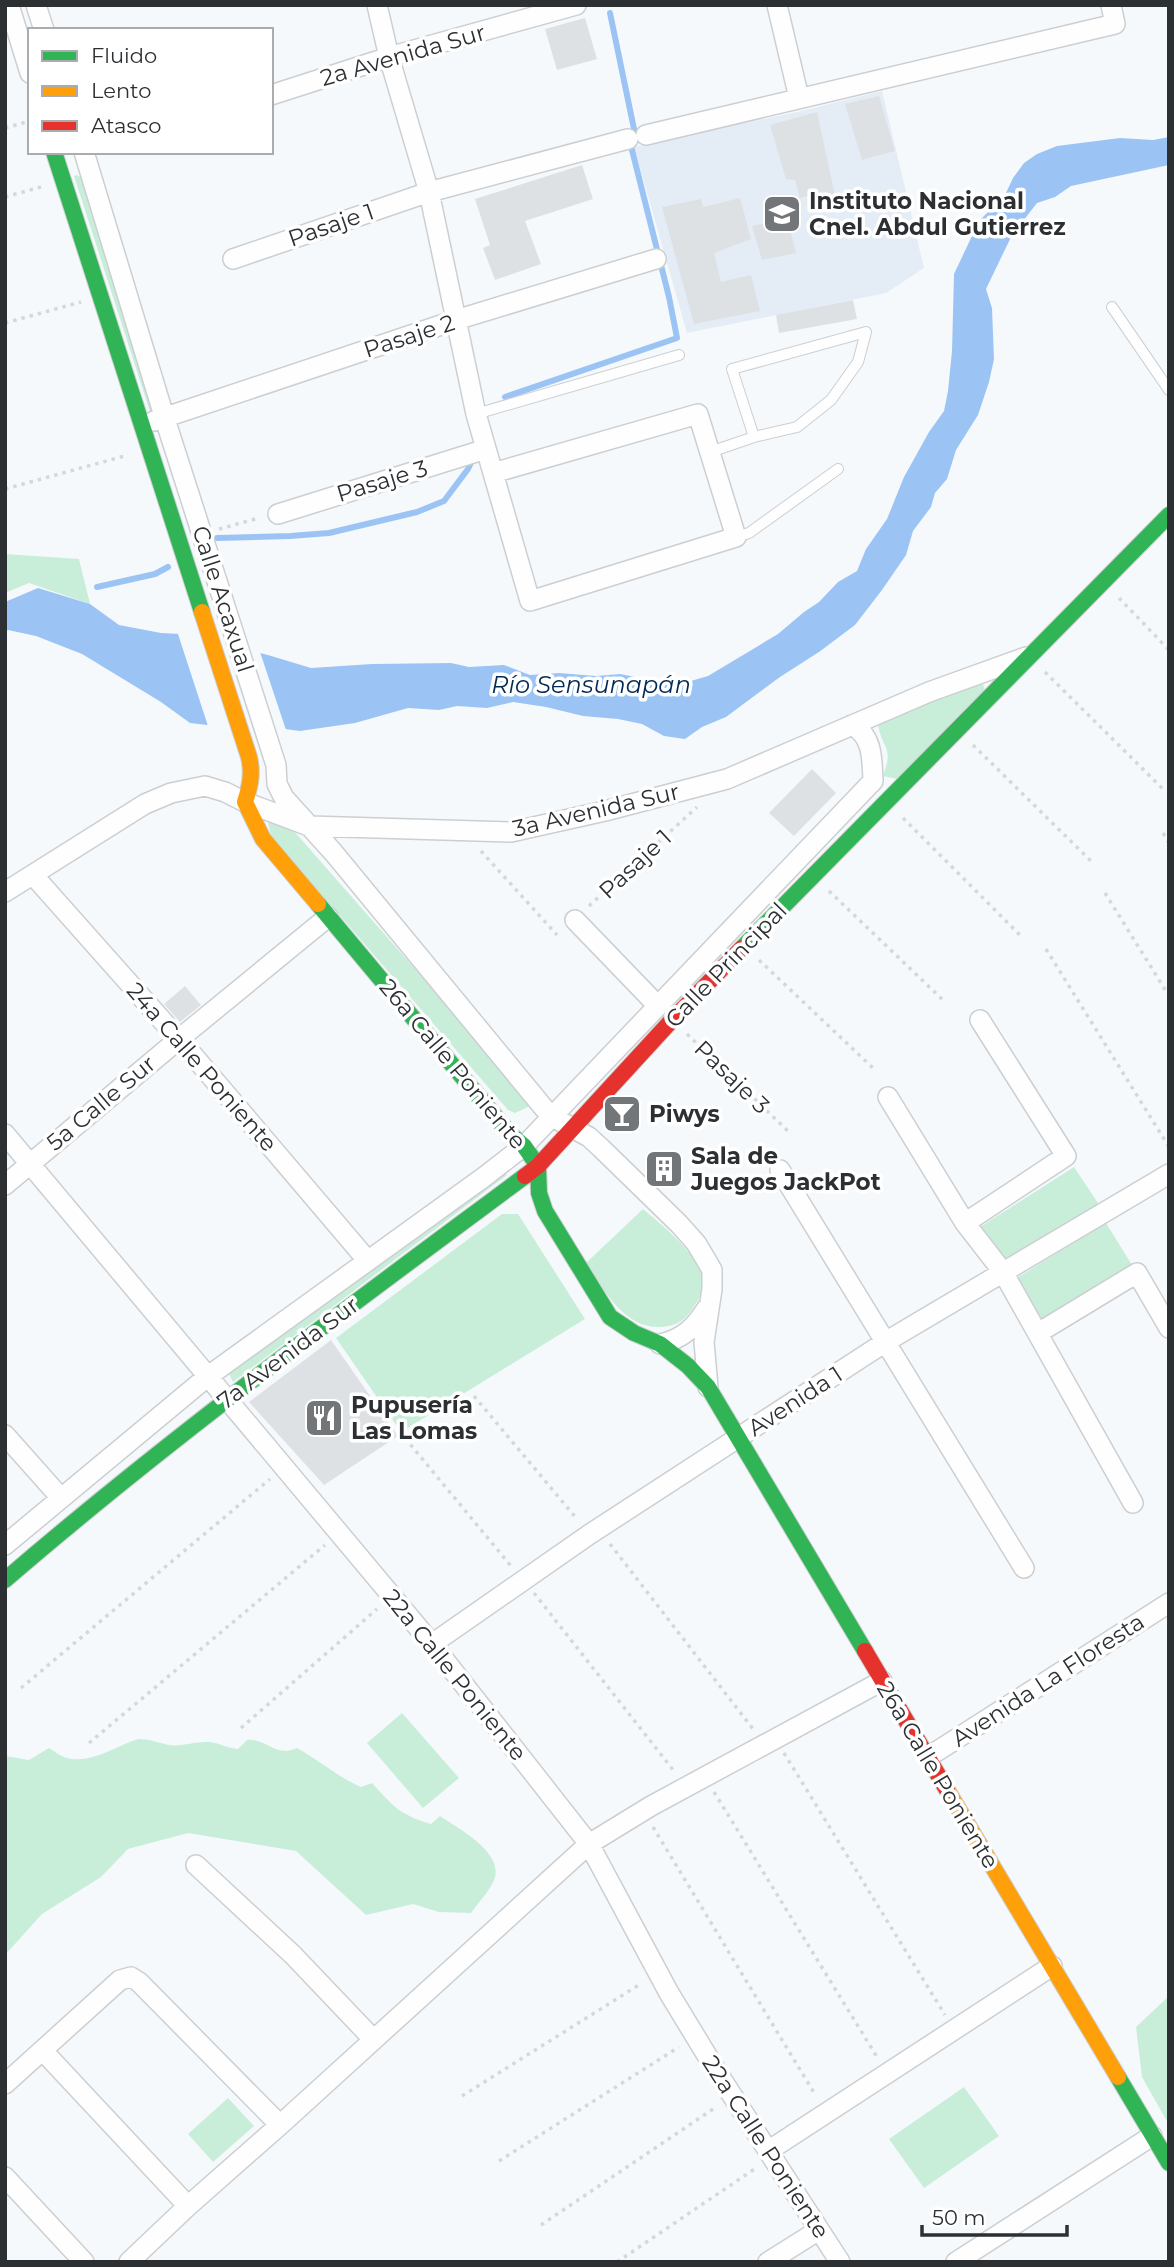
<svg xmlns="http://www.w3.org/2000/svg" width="1174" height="2267" viewBox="0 0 1174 2267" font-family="Montserrat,sans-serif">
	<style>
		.built { fill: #e4ecf5 }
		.green { fill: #c8eeda }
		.water { fill: #9bc4f5 }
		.pier { fill: #f6f9fc }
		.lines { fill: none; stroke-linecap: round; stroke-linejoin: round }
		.stream { stroke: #9bc4f5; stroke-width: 6 }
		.building { fill: #dee1e4 }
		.lane-casing { stroke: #cccfd1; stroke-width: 12 }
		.street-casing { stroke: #cccfd1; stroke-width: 22 }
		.fast-casing { stroke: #cccfd1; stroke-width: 18 }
		.slow-casing { stroke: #cccfd1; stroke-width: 18 }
		.jam-casing { stroke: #cccfd1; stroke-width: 18 }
		.path { stroke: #d6d7d9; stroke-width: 3.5; stroke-dasharray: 3.5 5; stroke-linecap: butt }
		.lane { stroke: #fefeff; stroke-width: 10 }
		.street { stroke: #fefeff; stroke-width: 19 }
		.fast { stroke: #30b455; stroke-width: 16 }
		.slow { stroke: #ff9f0a; stroke-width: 16 }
		.jam { stroke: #e5322d; stroke-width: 16 }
		.labels { text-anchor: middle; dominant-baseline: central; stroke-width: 7; stroke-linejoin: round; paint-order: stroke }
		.street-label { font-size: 23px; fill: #2d3033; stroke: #fff }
		.poi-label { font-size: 23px; font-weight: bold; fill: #2d3033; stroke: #fff; text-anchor: start }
		.water-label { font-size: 24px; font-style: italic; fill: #002a54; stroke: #fff }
	</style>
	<rect width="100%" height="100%" fill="#f6f9fc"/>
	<!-- built -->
	<path class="built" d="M882 91 924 268 886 293 687 333 634 147 797 112Z"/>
	<!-- green -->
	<path class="green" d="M77 175 81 177 152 404 153 408 150 412 74 176Z
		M5 554 79 559 90 604 29 583 5 593Z
		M975 680 983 684 985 691 902 780 883 776C894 746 883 751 878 725Z
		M273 818 286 822 524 1093 528 1100V1107L515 1113 508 1110 271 836 268 823Z
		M1074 1167 1104 1212 1003 1272 972 1232Z
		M504 1172 507 1175 233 1382 228 1372Z
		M643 1209C662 1225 696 1252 703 1277 706 1288 698 1302 691 1311 683 1322 673 1327 659 1327 624 1328 603 1289 586 1263Z
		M502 1214H518L585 1319 401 1432 336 1338Z
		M1106 1223 1137 1273 1038 1333 1010 1282Z
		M402 1713 459 1778 423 1808 367 1743Z
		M138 1739C150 1739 155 1742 165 1744 178 1748 192 1742 205 1742 217 1741 226 1748 238 1749L247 1740C268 1738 275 1758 297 1748 319 1760 338 1777 361 1787L372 1783C395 1808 399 1814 431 1824L440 1816C459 1829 505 1853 494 1880 489 1892 478 1903 471 1913L439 1912 413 1904 366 1915 296 1851 188 1833 128 1849 101 1877 42 1914 5 1955V1756L29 1760 49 1748C54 1751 59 1755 64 1757 88 1766 116 1746 138 1739Z
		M1169 1996V2125L1142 2077 1136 2027Z
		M964 2087 999 2136 924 2188 889 2139Z
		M228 2098 254 2126 213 2162 188 2134Z"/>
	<!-- water -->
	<path class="water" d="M1169 137V165L1071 186 1055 197 1037 203 1012 235 986 289 992 308 994 359 989 382 978 415 956 450 947 479 935 493 931 507 913 531 906 555 882 590 855 625 819 652 780 677 726 717 702 727 685 739 664 736 642 724 618 719 583 716 546 707 513 702 487 708 457 706 439 710 408 708 355 723 300 731 214 720 207 725 190 723 161 702 82 654 36 636 8 630 5 631V602L38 588 90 604 119 625 161 633 181 634 268 655 311 668 372 664 451 663 469 667 504 665 530 675 559 673 596 676 620 674 677 685 708 676 778 634 804 612 819 602 838 582 857 571 866 549 887 519 904 477 929 432 944 411 948 391 952 351 954 274 979 221 1005 195 1013 178 1024 163 1037 154 1057 146 1120 138 1153 140Z"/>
	<!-- pier -->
	<path class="pier" d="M177 631 259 649 287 733 215 723 209 729Z"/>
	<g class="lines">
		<!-- stream -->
		<path class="stream" d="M610 13 634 129
			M505 397 677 338 669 297 631 146
			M217 538 290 536 329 533 417 512 444 501 468 469 473 458
			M97 587 155 574 168 567"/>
	</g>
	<!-- building -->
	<path class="building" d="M585 18 597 59 557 70 545 29Z
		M879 96 895 151 862 160 845 104Z
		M817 112 836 200 822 204 819 193 800 198 795 180 786 179 770 125Z
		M582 165 593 199 525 221 541 264 495 280 483 248 490 245 475 199Z
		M740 198 751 239 714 253 721 282 751 275 760 311 694 324 662 207 701 199 703 207Z
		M787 218 796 253 762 260 752 226Z
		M853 300 857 319 779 333 776 315Z
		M812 769 836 793 794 836 769 813Z
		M185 986 201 1005 180 1022 164 1004Z
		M331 1340 398 1436 324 1485 249 1402Z"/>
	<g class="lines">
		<defs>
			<path id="lane" d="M1112 307 1169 390
				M476 414 679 355
				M710 452 754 437 732 369 866 332 858 362 831 400 797 427 754 437
				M736 537 749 533 838 469"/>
			<path id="street" d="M9 5 30 73
				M36 5 44 30
				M377 5 389 57 429 192 476 414 530 601 736 537 698 414 493 473
				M777 5 799 98
				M271 95 389 57 576 5
				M646 135 1115 24 1111 5
				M84 152 164 416 276 765 277 784 284 798 333 852 543 1107 551 1116 589 1137 601 1148 679 1224 696 1243 705 1258 712 1270V1289L704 1342 708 1387
				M233 259 429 192 628 139
				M154 421 456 320 656 259
				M278 514 486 449
				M852 725C873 736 872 759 873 781
				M33 875 192 1054 368 1261
				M5 892 145 804 171 793 205 786 225 792 245 802 309 826 511 832 605 811 727 779 929 692 1026 657
				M575 920 658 1006
				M888 1097 965 1223 1003 1272 1133 1503
				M5 1134 432 1644 589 1844 669 1993 717 2072 840 2262
				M780 1170 1024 1568
				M5 1185 179 1039 328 917
				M965 1223 1066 1156 980 1020
				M1038 1333 1137 1273 1169 1328
				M660 1344C683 1339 695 1327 707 1308
				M5 1435 61 1498
				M5 1545 207 1377 484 1177 524 1146 873 781
				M432 1644 590 1534 887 1341 1169 1174
				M928 1757 1169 1603
				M196 1865 293 1955 373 2039
				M43 2051 188 2206
				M5 2084 120 1980 131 1977 139 1982 280 2125
				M768 2151 1052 1966
				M5 2177 84 2262
				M129 2262 188 2206 280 2125 589 1844 651 1806 882 1681
				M768 2262 819 2230
				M956 2262 1152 2136"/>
			<path id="fast" d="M54 152 202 612
				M318 904 510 1134 524 1146 538 1166 539 1193 545 1211 610 1317 634 1333 660 1344 688 1366 708 1387 865 1651
				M742 948 1169 515
				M5 1580C172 1436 349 1307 525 1176
				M1118 2077 1169 2163"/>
			<path id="slow" d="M202 612 249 757C253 774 250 786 245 802L263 839 318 904
				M947 1790 1118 2077"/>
			<path id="jam" d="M525 1176 538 1166 672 1020 742 948
				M865 1651 947 1790"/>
		</defs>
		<!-- lane casing -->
		<use href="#lane" class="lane-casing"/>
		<!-- street casing -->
		<use href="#street" class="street-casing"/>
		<!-- fast casing -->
		<use href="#fast" class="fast-casing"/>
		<!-- slow casing -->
		<use href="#slow" class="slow-casing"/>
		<!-- jam casing -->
		<use href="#jam" class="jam-casing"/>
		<!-- path -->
		<path class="path" d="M5 128 30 121
			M5 197 41 187
			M5 323 81 302
			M5 489 128 455
			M219 529 259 518
			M1119 598 1169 650
			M1045 672 1165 791
			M973 745 1092 862
			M903 818 1020 935
			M1163 833 1169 843
			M481 851 557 935
			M829 891 944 1001
			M1105 893 1169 996
			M589 906 697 807
			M1046 949 1169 1147
			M759 960 874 1069
			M687 1034 791 1134
			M474 1396 577 1519
			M405 1438 511 1566
			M610 1544 753 1729
			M534 1593 674 1771
			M21 1688 270 1479
			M241 1728 377 1609
			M89 1743 325 1545
			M784 1753 945 2015
			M714 1792 877 2057
			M653 1827 816 2096
			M462 2096 642 1983
			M499 2161 679 2047
			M541 2225 716 2107
			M617 2262 756 2168"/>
		<!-- lane -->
		<use href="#lane" class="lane"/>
		<!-- street -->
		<use href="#street" class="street"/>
		<!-- fast -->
		<use href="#fast" class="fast"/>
		<!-- slow -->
		<use href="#slow" class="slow"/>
		<!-- jam -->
		<use href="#jam" class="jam"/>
	</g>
	<!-- icons -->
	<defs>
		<symbol id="school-square" viewBox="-11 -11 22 22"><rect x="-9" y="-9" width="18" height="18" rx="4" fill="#737679" stroke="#fff"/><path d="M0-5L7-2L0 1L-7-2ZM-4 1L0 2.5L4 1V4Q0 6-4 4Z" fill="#fff"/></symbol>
		<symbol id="bar-square" viewBox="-11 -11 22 22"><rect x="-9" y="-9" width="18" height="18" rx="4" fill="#737679" stroke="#fff"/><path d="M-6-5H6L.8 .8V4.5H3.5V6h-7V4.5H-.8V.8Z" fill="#fff"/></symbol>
		<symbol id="building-square" viewBox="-11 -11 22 22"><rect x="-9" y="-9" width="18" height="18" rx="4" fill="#737679" stroke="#fff"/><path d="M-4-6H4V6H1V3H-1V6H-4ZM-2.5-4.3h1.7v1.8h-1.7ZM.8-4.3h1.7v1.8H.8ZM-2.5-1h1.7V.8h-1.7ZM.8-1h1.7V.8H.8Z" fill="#fff"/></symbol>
		<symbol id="restaurant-square" viewBox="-11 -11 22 22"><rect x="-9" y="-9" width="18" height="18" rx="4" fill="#737679" stroke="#fff"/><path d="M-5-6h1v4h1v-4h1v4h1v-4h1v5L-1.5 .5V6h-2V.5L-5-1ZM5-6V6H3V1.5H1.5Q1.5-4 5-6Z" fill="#fff"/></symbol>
	</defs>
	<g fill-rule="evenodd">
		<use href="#school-square" x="760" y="192" width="44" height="44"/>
		<use href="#bar-square" x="600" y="1092" width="44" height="44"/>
		<use href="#building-square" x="642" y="1147" width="44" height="44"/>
		<use href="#restaurant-square" x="302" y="1396" width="44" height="44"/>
	</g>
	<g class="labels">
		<!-- street labels -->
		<g class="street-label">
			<text transform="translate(403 55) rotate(-16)">2a Avenida Sur</text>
			<text transform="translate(331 225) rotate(-19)">Pasaje 1</text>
			<text transform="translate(409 336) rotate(-18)">Pasaje 2</text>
			<text transform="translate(382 481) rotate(-17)">Pasaje 3</text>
			<text transform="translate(223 599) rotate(72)">Calle Acaxual</text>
			<text transform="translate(596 810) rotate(-13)">3a Avenida Sur</text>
			<text transform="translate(635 864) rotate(-43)">Pasaje 1</text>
			<text transform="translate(726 965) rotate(-46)">Calle Principal</text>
			<text transform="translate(453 1064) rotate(50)">26a Calle Poniente</text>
			<text transform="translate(202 1067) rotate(49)">24a Calle Poniente</text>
			<text transform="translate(732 1077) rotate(44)">Pasaje 3</text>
			<text transform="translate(101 1103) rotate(-40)">5a Calle Sur</text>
			<text transform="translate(288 1353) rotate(-37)">7a Avenida Sur</text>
			<text transform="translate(795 1401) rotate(-33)">Avenida 1</text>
			<text transform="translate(455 1675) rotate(51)">22a Calle Poniente</text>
			<text transform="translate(1048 1680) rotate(-33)">Avenida La Floresta</text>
			<text transform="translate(938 1775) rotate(59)">26a Calle Poniente</text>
			<text transform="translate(766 2147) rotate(57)">22a Calle Poniente</text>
		</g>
		<!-- poi labels -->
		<g class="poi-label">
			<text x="809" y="201">Instituto Nacional<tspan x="809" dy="26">Cnel. Abdul Gutierrez</tspan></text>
			<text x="649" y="1114">Piwys</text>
			<text x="691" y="1156">Sala de<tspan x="691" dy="26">Juegos JackPot</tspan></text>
			<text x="351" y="1405">Pupusería<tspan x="351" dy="26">Las Lomas</tspan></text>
		</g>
		<!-- water labels -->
		<g class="water-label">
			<text x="591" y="684">Río Sensunapán</text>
		</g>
	</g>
	<!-- border -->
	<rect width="1174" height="2267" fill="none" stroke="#2d3033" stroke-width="14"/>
	<!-- legend -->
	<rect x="28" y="28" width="245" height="126" fill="#ffffff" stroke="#abacad" stroke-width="2"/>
	<rect x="42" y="51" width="35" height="10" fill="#30b455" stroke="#abacad" stroke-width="2"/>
	<text x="91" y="63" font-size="21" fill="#2d3033">Fluido</text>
	<rect x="42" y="86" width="35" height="10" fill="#ff9f0a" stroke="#abacad" stroke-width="2"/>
	<text x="91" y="98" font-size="21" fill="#2d3033">Lento</text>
	<rect x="42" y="121" width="35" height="10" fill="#e5322d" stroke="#abacad" stroke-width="2"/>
	<text x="91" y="133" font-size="21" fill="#2d3033">Atasco</text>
	<!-- scale -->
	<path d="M922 2225v10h145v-10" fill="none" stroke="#2d3033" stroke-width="3.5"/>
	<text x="932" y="2225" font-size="21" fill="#2d3033" stroke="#ffffff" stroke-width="5" paint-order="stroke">50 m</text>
</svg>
